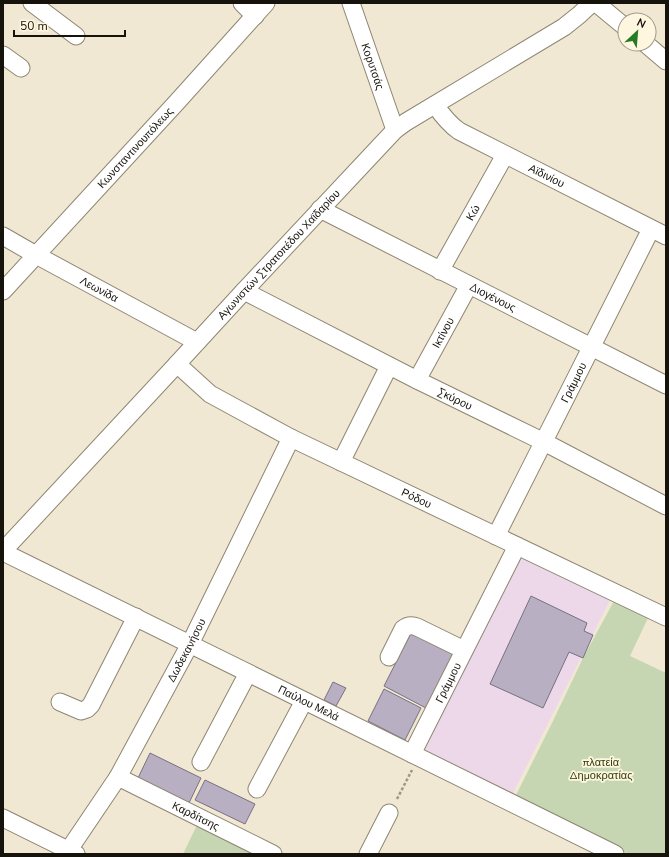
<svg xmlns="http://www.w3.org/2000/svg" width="669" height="857" viewBox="0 0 669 857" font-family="'Nunito Sans',sans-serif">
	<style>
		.education { fill: #ecd8e8 }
		.green { fill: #c6d6b3 }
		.building { fill: #b9afc3; stroke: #797082 }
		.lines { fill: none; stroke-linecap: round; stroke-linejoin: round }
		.minor-casing { stroke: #8e8672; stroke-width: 19 }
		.path { stroke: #9f9888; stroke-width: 2.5; stroke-dasharray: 3 2; stroke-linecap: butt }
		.minor { stroke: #fff; stroke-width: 17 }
		.labels { text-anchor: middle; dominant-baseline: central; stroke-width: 3.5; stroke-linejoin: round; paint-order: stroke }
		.street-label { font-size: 11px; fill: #16130c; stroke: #fff6e0 }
		.park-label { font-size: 11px; fill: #2b3d07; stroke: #fff6e0 }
	</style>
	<rect width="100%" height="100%" fill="#f1e8d3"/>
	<!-- education -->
	<path class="education" d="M518 553 610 600 511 797 417 751Z"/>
	<!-- green -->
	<path class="green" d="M614 601 648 618 630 656 666 673V854H629L514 799 553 721 583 658Z
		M198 823 264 854H183Z"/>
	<!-- building -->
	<path class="building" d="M531 596 587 623 584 631 593 635 583 658 569 652 543 708 490 684Z
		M411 633 453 654 426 708 384 686Z
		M333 682 346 688 336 706 324 700Z
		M384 689 421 708 405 740 368 721Z
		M150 753 201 778 189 803 138 778Z
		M205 780 255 804 245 824 195 800Z"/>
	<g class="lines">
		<defs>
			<g id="minor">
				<path d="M32 3 76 36"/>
				<path d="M242 3 255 16"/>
				<path id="s1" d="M351 3 395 130"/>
				<path d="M596 3 625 27"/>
				<path d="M646 44 666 61"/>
				<path d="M3 55 21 68"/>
				<path id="s2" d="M435 105C442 115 449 124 459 131L666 236"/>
				<path id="s3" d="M320 209 666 385"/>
				<path id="s4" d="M3 236 36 255 197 342"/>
				<path id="s5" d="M440 271 505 155"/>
				<path id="s6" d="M3 291 177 102 266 3"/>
				<path id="s7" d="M244 291 417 380 544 442 666 506"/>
				<path id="s8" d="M177 364 210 394 291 438 666 617"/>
				<path id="s9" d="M417 380 469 285"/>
				<path d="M341 462 389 366"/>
				<path id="s10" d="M496 536 651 229"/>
				<path id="s11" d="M3 551 177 364 244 291 395 130 406 122 564 27 579 15 592 3"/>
				<path id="s12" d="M3 552 615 854"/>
				<path d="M389 657 403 629C408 625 412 625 417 627L464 650"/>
				<path d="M60 702 81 711 87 709 91 705 136 617"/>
				<path id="s13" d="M412 754 517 546"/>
				<path d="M201 762 248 673"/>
				<path id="s14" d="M118 777 273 854"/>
				<path d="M257 789 304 701"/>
				<path d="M3 818 76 854"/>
				<path id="s15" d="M66 854 118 777 190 644 291 438"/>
				<path d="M368 854 389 813"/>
			</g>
		</defs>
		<!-- minor casing -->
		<use href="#minor" class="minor-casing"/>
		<!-- path -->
		<path class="path" d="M397 799 412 770"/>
		<!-- minor -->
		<use href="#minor" class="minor"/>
	</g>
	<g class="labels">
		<!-- street labels -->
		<g class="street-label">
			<text stroke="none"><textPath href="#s1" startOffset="67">Κορυτσάς</textPath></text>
			<text stroke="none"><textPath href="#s6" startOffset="195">Κωνσταντινουπόλεως</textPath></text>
			<text stroke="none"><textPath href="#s2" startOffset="134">Αϊδινίου</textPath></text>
			<text stroke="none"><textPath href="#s5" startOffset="67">Κώ</textPath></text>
			<text stroke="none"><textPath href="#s11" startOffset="405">Αγωνιστών Στρατοπέδου Χαϊδαρίου</textPath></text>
			<text stroke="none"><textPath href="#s4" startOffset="110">Λεωνίδα</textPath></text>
			<text stroke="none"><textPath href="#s3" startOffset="194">Διογένους</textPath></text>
			<text stroke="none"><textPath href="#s9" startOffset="54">Ικτίνου</textPath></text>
			<text stroke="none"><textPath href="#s10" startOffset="172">Γράμμου</textPath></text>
			<text stroke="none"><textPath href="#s7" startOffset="237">Σκύρου</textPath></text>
			<text stroke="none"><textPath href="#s8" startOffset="276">Ρόδου</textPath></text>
			<text stroke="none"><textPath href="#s15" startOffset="237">Δωδεκανήσου</textPath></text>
			<text stroke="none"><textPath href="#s13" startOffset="80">Γράμμου</textPath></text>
			<text stroke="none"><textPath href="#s12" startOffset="341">Παύλου Μελά</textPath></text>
			<text stroke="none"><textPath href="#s14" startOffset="87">Καρδίτσης</textPath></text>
		</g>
		<!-- park labels -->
		<g class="park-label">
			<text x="601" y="762">πλατεία<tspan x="601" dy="13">Δημοκρατίας</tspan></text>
		</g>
	</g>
	<!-- border -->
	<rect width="669" height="857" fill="none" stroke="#16130c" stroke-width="8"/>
	<!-- north arrow -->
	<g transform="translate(637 32) rotate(26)"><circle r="19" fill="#fff6e0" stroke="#a29b8b"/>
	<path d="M0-3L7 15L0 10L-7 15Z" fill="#277a26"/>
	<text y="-6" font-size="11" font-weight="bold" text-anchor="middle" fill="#16130c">N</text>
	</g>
	<!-- scale -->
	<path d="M14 30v6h111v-6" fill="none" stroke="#16130c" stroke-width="2"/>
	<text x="20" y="30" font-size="12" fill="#16130c" stroke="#fff6e0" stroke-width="3" paint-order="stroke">50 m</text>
</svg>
